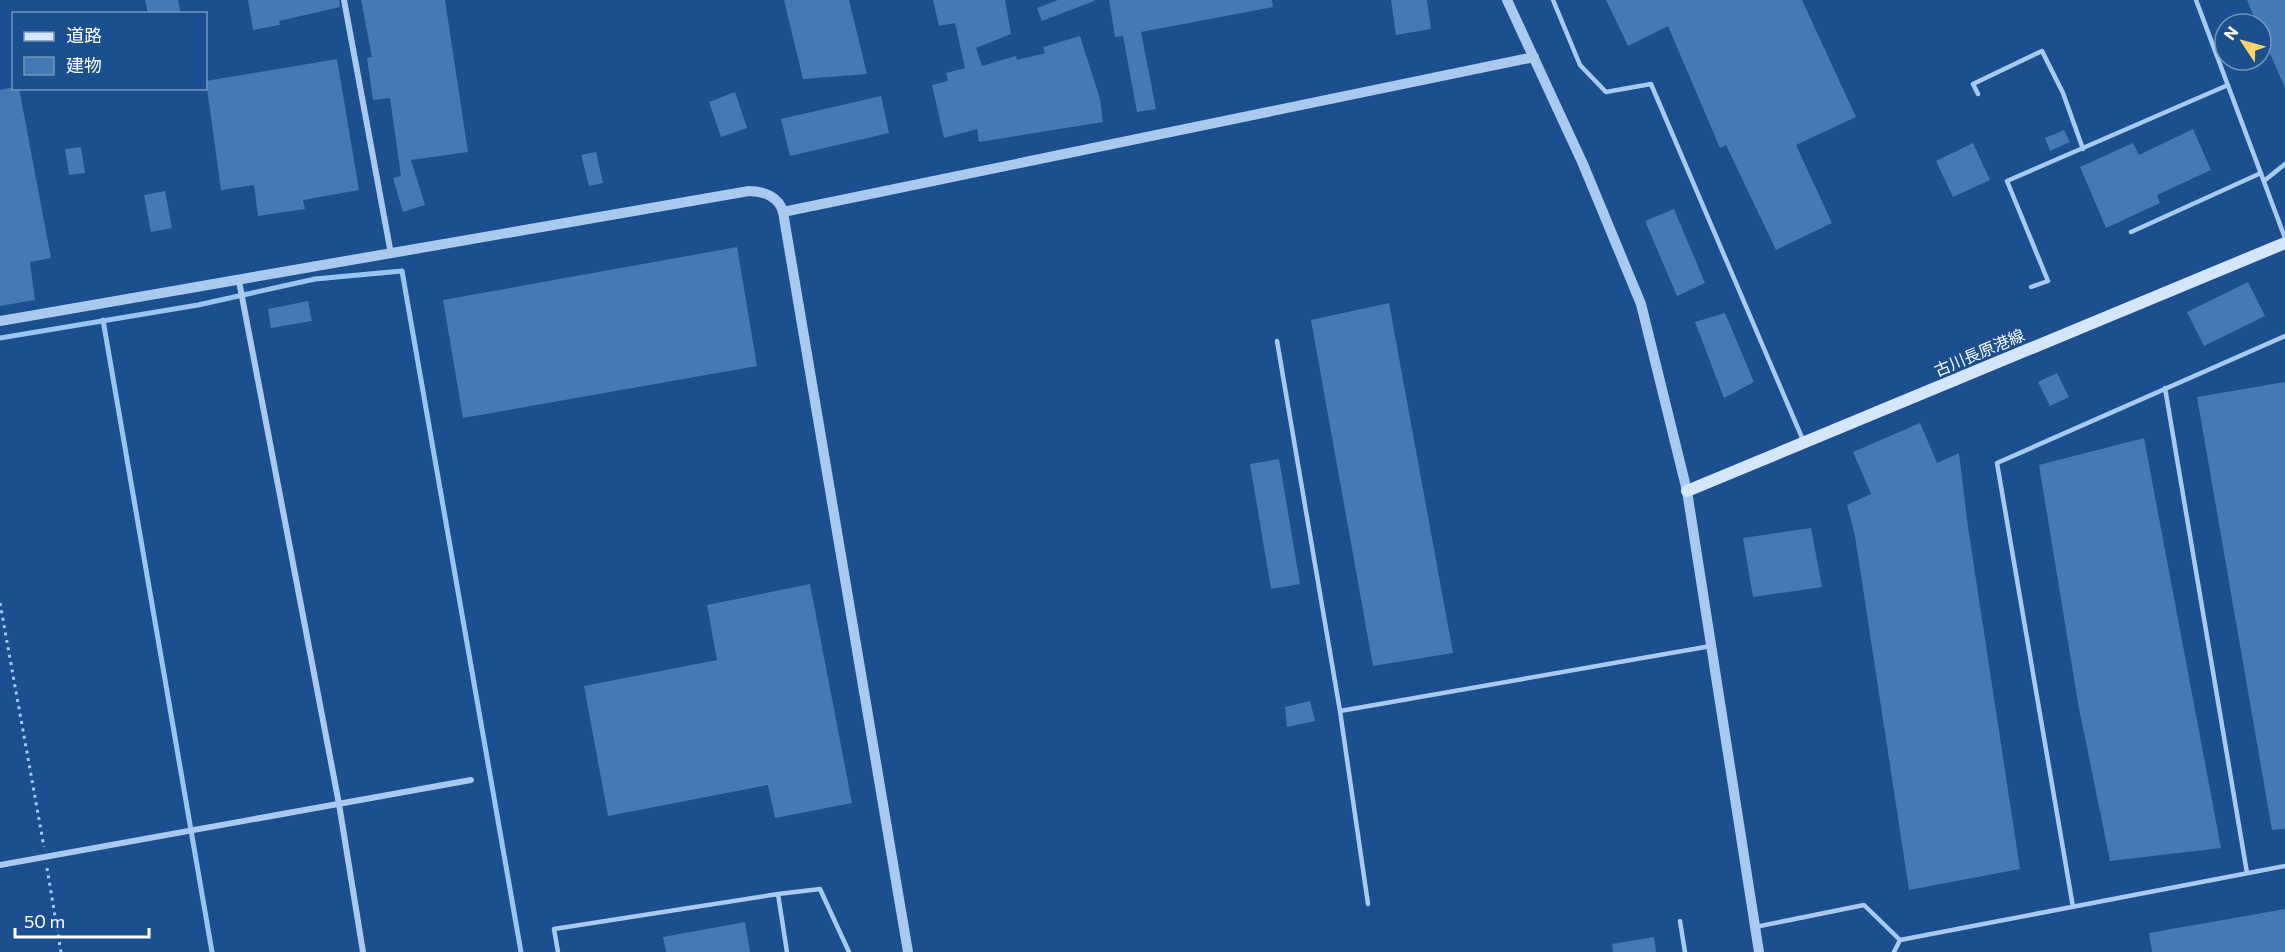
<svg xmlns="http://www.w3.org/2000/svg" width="2285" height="952" viewBox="0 0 2285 952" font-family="Commissioner,'Noto Sans JP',sans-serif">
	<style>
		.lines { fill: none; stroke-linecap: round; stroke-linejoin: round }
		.stream { stroke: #9cc4f0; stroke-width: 5 }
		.building { fill: #4478b7 }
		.path { stroke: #a9c9ee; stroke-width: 3; stroke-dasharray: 3 4.5; stroke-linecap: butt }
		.service { stroke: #a9c9ee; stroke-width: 4.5 }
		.minor { stroke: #a9c9ee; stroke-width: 6 }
		.tertiary { stroke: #a9c9ee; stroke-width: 10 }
		.secondary { stroke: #d6e6fa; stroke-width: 12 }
		.labels { text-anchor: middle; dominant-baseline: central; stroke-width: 4.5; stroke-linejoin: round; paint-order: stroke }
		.street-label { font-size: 16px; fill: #fff; stroke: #1b4f8f }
	</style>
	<rect width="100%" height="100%" fill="#1b4f8f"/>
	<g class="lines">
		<!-- stream -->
		<path class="stream" d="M103 320 212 952
			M0 338 198 305 315 279 402 271 521 952"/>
	</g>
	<!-- building -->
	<path class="building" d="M145 0H178L181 14H148Z
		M248 0H339L340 7 279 21 280 25 253 30Z
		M361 0H445L468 152 411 160 425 205 403 212 393 178 401 176 390 98 373 100 367 58 372 57Z
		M784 0H849L867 74 803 79Z
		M933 0H1005L1011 34 976 48 982 66 1016 56 1017 60 1045 53 1043 47 1080 36 1100 99 1103 122 979 142 977 129 944 138 932 85 948 81 946 73 965 68 955 23 939 26Z
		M1058 0H1094V1L1042 21 1037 8Z
		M1109 0H1272L1273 7 1141 32 1156 109 1137 112 1123 36 1115 37Z
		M1391 0H1427L1431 29 1396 35Z
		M1606 0H1802L1856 117 1796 145 1832 223 1776 250 1726 145 1720 148 1668 26 1628 46Z
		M2247 0H2285V88L2261 33V24H2257Z
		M337 59 359 190 303 200 305 209 258 216 254 185 221 190 206 81Z
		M14 87 19 88 51 258 30 262 35 300 0 306V90Z
		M735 92 747 128 721 137 709 102Z
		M881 96 889 133 790 156 781 119Z
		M2193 129 2211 170 2157 195 2160 203 2106 228 2080 167 2133 143 2139 155Z
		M2064 130 2070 142 2050 151 2045 138Z
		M1973 143 1990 180 1953 197 1936 161Z
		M81 147 85 173 69 175 65 149Z
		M596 152 603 183 589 186 581 155Z
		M165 191 172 228 151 232 144 195Z
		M1674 209 1705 283 1677 296 1645 221Z
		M737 247 757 366 463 418 443 300Z
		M2248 282 2265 316 2204 346 2187 312Z
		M308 301 312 321 271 328 268 309Z
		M1389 303 1453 653 1373 666 1311 320Z
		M1725 313 1754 382 1724 398 1695 322Z
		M2057 373 2069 397 2050 406 2038 382Z
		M2285 382V829L2272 830 2197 397Z
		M1920 423 1937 463 1959 453 1968 527 2020 869 1909 890 1855 536 1847 505 1871 494 1853 452Z
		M2144 438 2221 848 2110 861 2078 703 2039 465Z
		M1279 459 1300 584 1271 589 1250 464Z
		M1811 528 1822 587 1753 597 1743 538Z
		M810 584 852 803 775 818 768 785 608 816 584 686 717 660 707 605Z
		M1310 701 1315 721 1287 727 1285 707Z
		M2285 909V952H2152L2149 933Z
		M745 922 750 952H666L663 937Z
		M1654 937 1656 952H1613L1612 944Z"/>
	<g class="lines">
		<!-- path -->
		<path class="path" d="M0 603 44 847
			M47 868 61 952"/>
		<!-- service -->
		<path class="service" d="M1553 0 1580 65 1606 92 1651 84 1803 440
			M2196 0 2285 238
			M1978 94 1973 84 2042 51 2063 93 2083 149
			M2264 181 2285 164
			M2131 232 2261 173
			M2031 287 2048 281 2007 181 2228 85
			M1277 341 1340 711 1711 646
			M2165 388 2247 873
			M1340 711 1368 904
			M2073 907 1997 463 2285 336
			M1680 921 1685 952
			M1755 927 1864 905 1900 940
			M558 952 554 929 778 894
			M787 952 778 894 820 889 849 952
			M1894 952 1900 940 2285 866"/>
		<!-- minor -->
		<path class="minor" d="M344 0 391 254
			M239 281 339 804 363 952
			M0 865 471 780"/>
		<!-- tertiary -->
		<path class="tertiary" d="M1507 0 1583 164 1641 304 1687 491 1759 952
			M783 212 1534 57
			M0 321 749 191C764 191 779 197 783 212L908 952"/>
		<!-- secondary -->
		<path class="secondary" d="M1687 491 2285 243"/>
	</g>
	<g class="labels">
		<!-- street labels -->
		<g class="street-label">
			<text transform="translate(1979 352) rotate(-23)">古川長原港線</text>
		</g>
	</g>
	<!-- legend -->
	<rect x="12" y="12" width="195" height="78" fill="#1b4f8f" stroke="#7695bc" stroke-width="1.5"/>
	<rect x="24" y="32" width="30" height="9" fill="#d6e6fa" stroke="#7695bc" stroke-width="1.5"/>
	<text x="66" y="42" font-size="18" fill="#ffffff">道路</text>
	<rect x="24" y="57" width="30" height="18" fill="#4478b7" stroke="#7695bc" stroke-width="1.5"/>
	<text x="66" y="72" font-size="18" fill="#ffffff">建物</text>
	<!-- north arrow -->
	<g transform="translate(2243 42) rotate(306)"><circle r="28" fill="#1b4f8f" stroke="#7695bc" stroke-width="1.5"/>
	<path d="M0-4.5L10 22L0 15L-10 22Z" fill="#ffd166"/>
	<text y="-9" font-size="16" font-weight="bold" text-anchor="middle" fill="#ffffff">N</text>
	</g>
	<!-- scale -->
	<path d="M15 928v9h134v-9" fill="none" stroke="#ffffff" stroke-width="3"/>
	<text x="24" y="928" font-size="18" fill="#ffffff" stroke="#1b4f8f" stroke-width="4.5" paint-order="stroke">50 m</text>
</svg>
